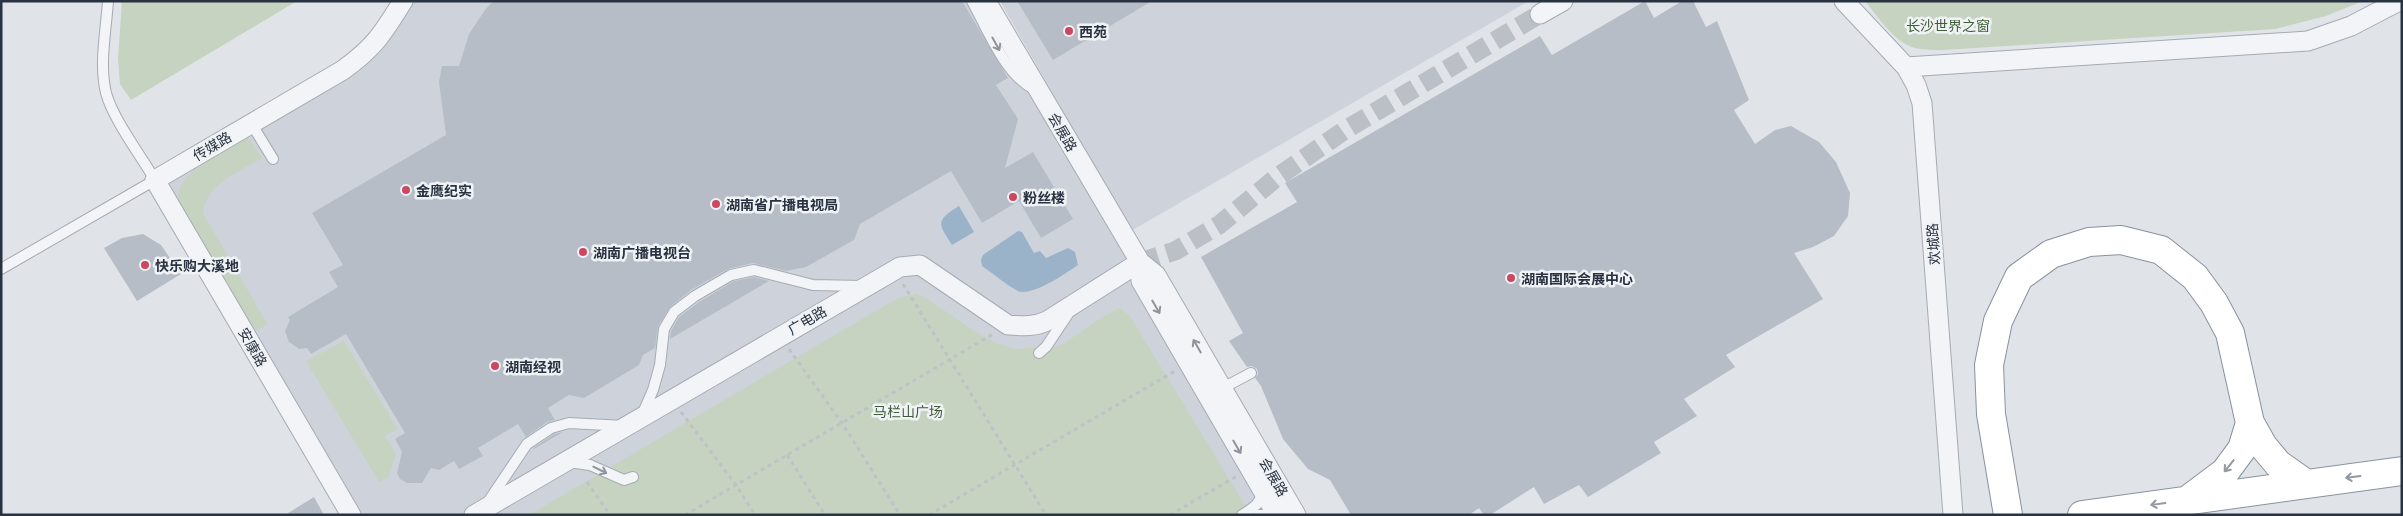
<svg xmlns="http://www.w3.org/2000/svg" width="2403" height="516" viewBox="0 0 2403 516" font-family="'Open Sans','Noto Sans SC',sans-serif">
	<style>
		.built { fill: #ced3db }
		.green { fill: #c6d3c1 }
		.water { fill: #9bb3c8 }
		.building { fill: #b7bdc6 }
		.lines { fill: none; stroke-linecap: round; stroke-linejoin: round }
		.street-tunnel { stroke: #bbc0c7; stroke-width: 19; stroke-dasharray: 19 9; stroke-linecap: butt }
		.lane-casing { stroke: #a5abb3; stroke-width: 12 }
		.street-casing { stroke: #a5abb3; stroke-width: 21 }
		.highway-casing { stroke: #88929f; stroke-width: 30 }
		.path { stroke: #bec2c7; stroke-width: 3; stroke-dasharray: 4 4; stroke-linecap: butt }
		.lane { stroke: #f3f4f7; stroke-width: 10 }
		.street { stroke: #f3f4f7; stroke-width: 19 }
		.highway { stroke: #fff; stroke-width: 28 }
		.oneway { stroke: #8e939c }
		.oneway2 { stroke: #9498a0 }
		.poi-dot { fill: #cc475f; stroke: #f0f3f6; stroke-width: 2 }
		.labels { text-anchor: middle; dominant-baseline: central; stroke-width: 5; stroke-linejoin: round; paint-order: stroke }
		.park-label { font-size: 14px; fill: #3e5c36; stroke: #f0f3f6 }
		.poi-label { font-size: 14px; font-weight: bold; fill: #293240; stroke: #f0f3f6; text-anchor: start }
		.street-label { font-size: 14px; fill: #293240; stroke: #f0f3f6 }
	</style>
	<rect width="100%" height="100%" fill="#e0e4e9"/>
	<!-- built -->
	<path class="built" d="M391 1H990L1284 515H341L143 180 334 69 359 50 379 23Z
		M1000 1H1529L1131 231Z"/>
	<!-- green -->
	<path class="green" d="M122 1H297L131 100 120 84 118 59Z
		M1865 1H2363L2326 16 2275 29 1944 50C1936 50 1928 50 1920 49 1896 46 1879 18 1865 1Z
		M248 137 262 158C239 172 206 184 203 213L268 325 252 332 180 211C179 204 177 195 180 188 188 166 228 148 248 137Z
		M916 294 926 298 976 332 996 343 1015 349 1060 346 1104 316 1120 308 1130 316 1251 515H529L889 303 901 297Z
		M344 341 398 429 385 436 396 453 389 477 379 482 306 361Z"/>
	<!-- water -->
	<path class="water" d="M959 206 974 232 952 245C938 223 935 221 959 206Z
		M1018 231 1022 232 1034 253 1040 251 1046 258 1068 248 1075 252 1078 265C1066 273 1032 297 1018 291 1006 285 994 274 982 266L981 260 983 255Z"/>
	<!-- building -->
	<path class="building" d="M493 1H962L1008 78 996 85 1018 119 1005 168 1033 152 1073 219 1041 238 1019 201 982 223 951 171 860 224 854 240 806 267 786 271 753 263 728 269 691 290 670 307 658 326 655 348 643 355 639 365 584 398 569 395 548 408 555 420 547 422 526 437 518 424 478 448 483 456 459 469 454 461 439 470 431 468 422 483H407L400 479 397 473 402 452 395 439 405 433 346 334 311 354 307 348 299 349 289 342 285 331 290 320 288 317 338 287 329 272 343 265 312 213 446 135 439 82 442 66H459L469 34 485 10Z
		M1017 1H1152L1053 60Z
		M1645 1 1654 18 1682 1H1693L1706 27 1717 21 1749 100 1734 110 1755 144 1775 130 1791 126 1819 142 1836 162 1850 193 1848 216 1834 236 1813 247 1794 253 1823 299 1726 355 1735 367 1684 399 1697 416 1654 442 1661 453 1588 497 1579 485 1544 504 1534 487 1490 515H1484L1479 508 1469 515H1351L1330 480 1308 469 1283 439 1261 386 1255 378 1258 374 1257 369 1252 366 1247 367 1229 341 1243 333 1201 257 1297 202 1285 183 1540 36 1552 55Z
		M143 234 161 245 181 274 137 301 104 248 122 238Z
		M754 277 769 281 670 339 671 331 679 317 699 302 734 281Z
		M563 432 534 449 533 448 554 434Z
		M314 497 324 515H285Z"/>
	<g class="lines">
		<!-- street-tunnel -->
		<path class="street-tunnel" d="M1140 262 1175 251 1219 225 1276 178 1345 130 1540 14"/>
		<defs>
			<path id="lane" d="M972 1C987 28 1005 75 1034 89
				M251 123 273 159
				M1 269 155 180C141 156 113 119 106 93 99 64 106 31 108 1
				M1039 353 1046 347 1068 314
				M1219 390 1251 373
				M642 415 653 390 660 365 664 329 674 312 695 296 731 275 754 270 813 285 862 286
				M568 462 590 465 624 480 633 477
				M488 502 527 444 551 428 569 423 625 426
				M1242 515C1253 508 1263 503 1261 489
				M1259 515H1272"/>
			<path id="street" d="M986 1 1140 262 1156 275 1296 515
				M1844 1 1906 67 1916 85 1922 103 1953 515
				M1540 14 1563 1
				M1906 67 2308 41 2351 26 2399 1
				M1140 262 1141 281 1277 515
				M351 515 155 180 343 70C375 47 383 33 403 1
				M474 515 900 267 920 265 1008 325C1023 326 1034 327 1047 321L1140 262"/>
			<path id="highway" d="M2189 499 2225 472 2242 449 2250 423
				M2008 515 1991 414 1989 365 1998 321 2019 277 2051 254 2089 242 2121 240 2161 250 2195 277 2214 303 2230 333 2250 423 2263 446 2278 464 2305 483
				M2082 515 2402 471"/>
		</defs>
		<!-- lane casing -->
		<use href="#lane" class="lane-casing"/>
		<!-- street casing -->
		<use href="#street" class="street-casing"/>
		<!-- highway casing -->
		<use href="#highway" class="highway-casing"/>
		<!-- path -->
		<path class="path" d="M903 284 1046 515
			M789 349 842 423 900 515
			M681 412 736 485 755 515
			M787 455 825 515
			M587 482 610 515
			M685 515 993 334
			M929 515 1175 371
			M1170 515 1237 476"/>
		<!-- lane -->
		<use href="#lane" class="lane"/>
		<!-- street -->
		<use href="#street" class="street"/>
		<!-- highway -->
		<use href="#highway" class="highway"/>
	</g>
	<!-- one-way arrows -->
	<defs><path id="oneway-shaft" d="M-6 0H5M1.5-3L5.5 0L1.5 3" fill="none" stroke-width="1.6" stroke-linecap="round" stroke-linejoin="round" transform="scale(1.25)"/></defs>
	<g class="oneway">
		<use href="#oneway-shaft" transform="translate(996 44) rotate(61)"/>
		<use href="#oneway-shaft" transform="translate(1156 307) rotate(60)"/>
		<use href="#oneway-shaft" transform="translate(1197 346) rotate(-120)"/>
		<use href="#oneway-shaft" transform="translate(1237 447) rotate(60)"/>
		<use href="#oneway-shaft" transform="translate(600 470) rotate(26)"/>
	</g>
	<g class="oneway2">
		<use href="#oneway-shaft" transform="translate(2229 466) rotate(129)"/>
		<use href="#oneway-shaft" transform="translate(2353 477) rotate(173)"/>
		<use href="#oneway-shaft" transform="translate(2158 504) rotate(172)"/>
	</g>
	<!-- markers -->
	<g class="poi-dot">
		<circle cx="1069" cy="31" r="5"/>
		<circle cx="406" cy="190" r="5"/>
		<circle cx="1013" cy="197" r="5"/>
		<circle cx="716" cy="204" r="5"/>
		<circle cx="583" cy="252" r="5"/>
		<circle cx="145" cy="265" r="5"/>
		<circle cx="1511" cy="278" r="5"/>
		<circle cx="495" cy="366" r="5"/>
	</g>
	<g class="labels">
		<!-- park labels -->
		<g class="park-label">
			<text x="1948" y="25">长沙世界之窗</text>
			<text x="908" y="411">马栏山广场</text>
		</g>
		<!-- poi labels -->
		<g class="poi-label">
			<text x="1079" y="31">西苑</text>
			<text x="416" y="190">金鹰纪实</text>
			<text x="1023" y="197">粉丝楼</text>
			<text x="726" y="204">湖南省广播电视局</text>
			<text x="593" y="252">湖南广播电视台</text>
			<text x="155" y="265">快乐购大溪地</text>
			<text x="1521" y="278">湖南国际会展中心</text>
			<text x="505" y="366">湖南经视</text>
		</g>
		<!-- street labels -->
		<g class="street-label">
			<text transform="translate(1063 132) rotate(60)">会展路</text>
			<text transform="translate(212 146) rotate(-31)">传媒路</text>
			<text transform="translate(1933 244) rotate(-94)">欢城路</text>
			<text transform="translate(807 320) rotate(-30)">广电路</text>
			<text transform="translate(253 347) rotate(60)">安康路</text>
			<text transform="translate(1274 477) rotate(60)">会展路</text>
		</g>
	</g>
	<!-- border -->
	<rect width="2403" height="516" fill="none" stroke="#293240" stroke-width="5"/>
</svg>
